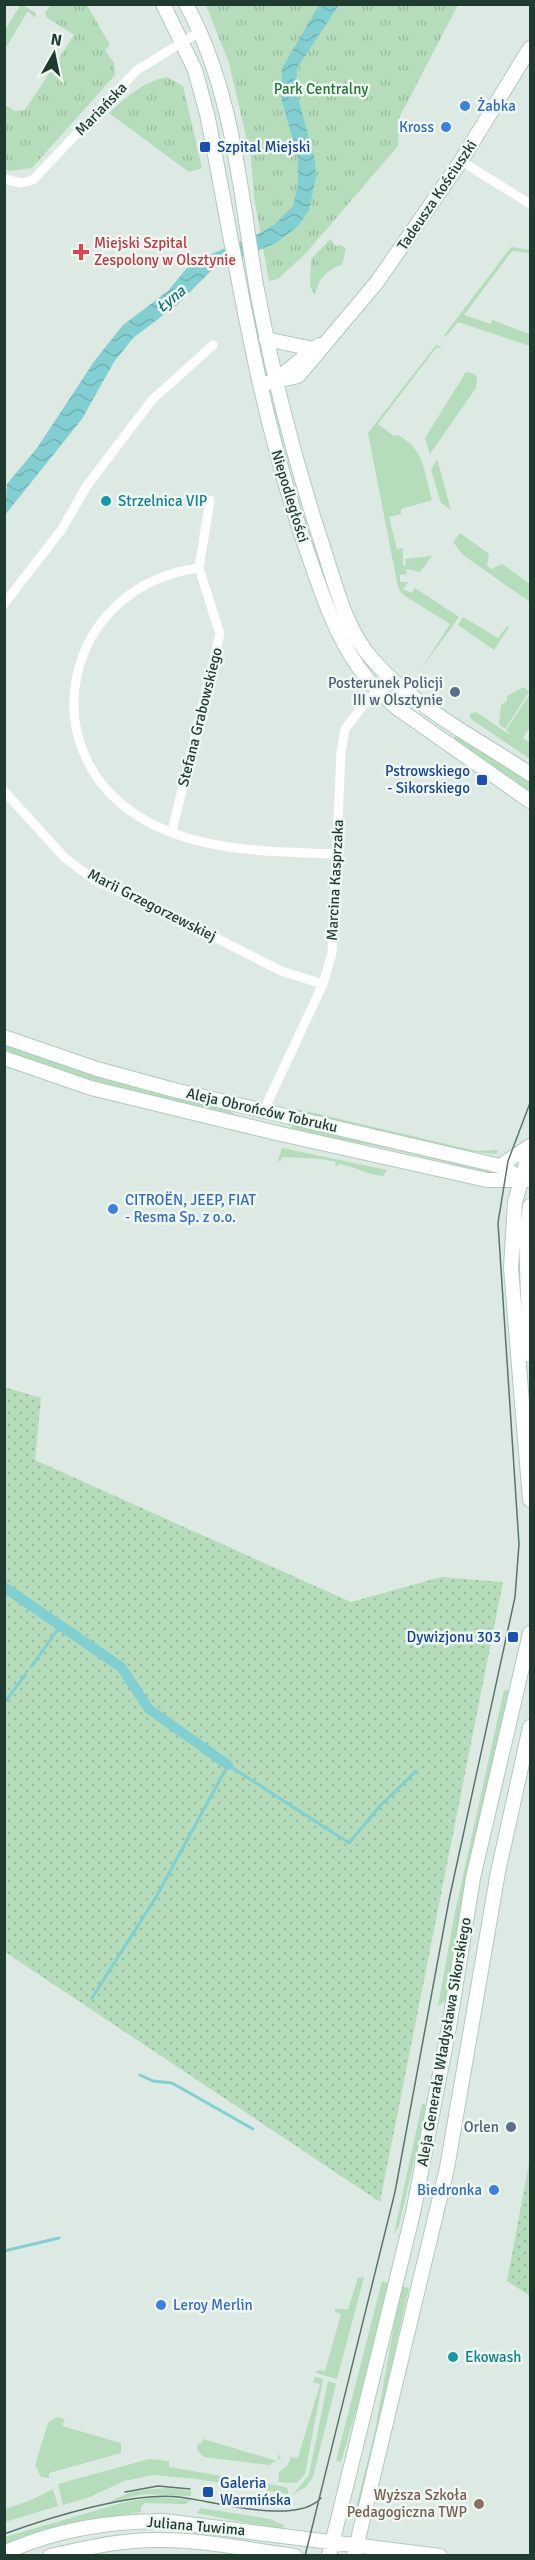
<svg xmlns="http://www.w3.org/2000/svg" width="535" height="2560" viewBox="0 0 535 2560" font-family="Signika,sans-serif">
	<style>
		.grass { fill: #b5dcbb }
		.park { fill: url(#park-tufts) }
		.garden { fill: url(#garden-dots) }
		.water { fill: url(#water-waves) }
		.lines { fill: none; stroke-linecap: round; stroke-linejoin: round }
		.stream { stroke: #82cfd2; stroke-width: 3 }
		.canal { stroke: #82cfd2; stroke-width: 10 }
		.secondary-casing { stroke: #b0cabe; stroke-width: 16 }
		.street { stroke: #fff; stroke-width: 9 }
		.secondary { stroke: #fff; stroke-width: 14 }
		.tram { stroke: #58766b; stroke-width: 1.5 }
		.shop-dot { fill: #3f7fe0; stroke: #eef7f1; stroke-width: 2 }
		.transit-dot { fill: #1a4fb4; stroke: #eef7f1; stroke-width: 2 }
		.health-dot { fill: #e0444e; stroke: #eef7f1; stroke-width: 2 }
		.culture-dot { fill: #0f9aa8; stroke: #eef7f1; stroke-width: 2 }
		.service-dot { fill: #5c6f8a; stroke: #eef7f1; stroke-width: 2 }
		.education-dot { fill: #8d6e63; stroke: #eef7f1; stroke-width: 2 }
		.labels { text-anchor: middle; dominant-baseline: central; stroke-width: 5; stroke-linejoin: round; paint-order: stroke }
		.park-label { font-size: 15px; fill: #28723c; stroke: #eef7f1 }
		.shop-label { font-size: 15px; fill: #366cbe; stroke: #eef7f1; text-anchor: start }
		.street-label { font-size: 15px; fill: #1f3a2f; stroke: #eef7f1 }
		.transit-label { font-size: 15px; fill: #164399; stroke: #eef7f1; text-anchor: start }
		.health-label { font-size: 15px; fill: #be3a42; stroke: #eef7f1; text-anchor: start }
		.culture-label { font-size: 15px; fill: #0d838f; stroke: #eef7f1; text-anchor: start }
		.service-label { font-size: 15px; fill: #4e5e75; stroke: #eef7f1; text-anchor: end }
		.education-label { font-size: 15px; fill: #785e54; stroke: #eef7f1; text-anchor: end }
		.water-label { font-size: 16px; font-style: italic; fill: #177277; stroke: #eef7f1 }
	</style>
	<defs>
		<pattern id="park-tufts" width="24" height="20" patternUnits="userSpaceOnUse" patternTransform="scale(1.5)"><rect width="24" height="20" fill="#b5dcbb"/><path d="M3 7l-1-3M5 7V3M7 7l1-3M15 17l-1-3M17 17v-4M19 17l1-3" fill="none" stroke="#9bbea1"/></pattern>
		<pattern id="garden-dots" width="8" height="8" patternUnits="userSpaceOnUse" patternTransform="scale(1.5)"><rect width="8" height="8" fill="#b5dcbb"/><path d="M2 2h.1M6 6h.1" fill="none" stroke="#9bbea1" stroke-width="1.8" stroke-linecap="round"/></pattern>
		<pattern id="water-waves" width="16" height="10" patternUnits="userSpaceOnUse" patternTransform="scale(1.5)"><rect width="16" height="10" fill="#82cfd2"/><path d="M0 5q4-4 8 0t8 0" fill="none" stroke="#70b2b5"/></pattern>
	</defs>
	<rect width="100%" height="100%" fill="#ddeae3"/>
	<!-- grass -->
	<path class="grass" d="M21 4 36 13 35 18 28 11 5 49V30Z
		M511 247 530 250V253L512 251 464 315 491 324 492 320 530 334V346L458 322 448 334 442 338Z
		M436 345 443 347 436 348 378 424 394 436 398 435C425 450 424 472 432 500L401 509V514L389 517 397 549 403 548V566L406 565 405 559 432 556 420 572 406 569 407 574 400 575V582H408L403 589 412 593 415 588 459 617 421 669 450 624 402 594 398 587 368 433Z
		M466 372 475 374 477 378 476 388 430 454 425 438Z
		M437 459 451 510 441 503 431 470Z
		M460 533 489 554 487 566 492 569 502 564 530 584V602L463 555 453 542Z
		M463 617 498 638 507 626 509 627 494 650 458 625Z
		M524 687 529 692 505 729 499 724 501 705 507 701V696Z
		M530 694V727L523 738 530 743V759L471 719 469 714 476 712 510 735 506 730Z
		M457 734 530 783V793L456 742 454 738Z
		M5 1044 226 1108 238 1117 79 1077 5 1051Z
		M297 1109 476 1151 498 1150 497 1154 463 1151 295 1112Z
		M292 1123 492 1171V1173L390 1149 291 1130Z
		M282 1148 387 1170 383 1176C368 1175 355 1167 340 1164L335 1167 336 1162 322 1159 282 1157 281 1161H278Z
		M504 1690 510 1691 509 1699 472 1854 446 2000 438 2006 455 1912Z
		M422 2104H425L424 2129 413 2165 399 2226 394 2234Z
		M364 2277 337 2379 316 2373 317 2370 325 2371 341 2314 335 2312V2309H348L358 2278Z
		M382 2281 389 2283 368 2370 341 2462 336 2461Z
		M401 2286 409 2288 357 2517 354 2516 375 2431Z
		M315 2377 323 2379 305 2474 297 2483 278 2482 279 2472 287 2466 291 2457 298 2458 320 2384 313 2382Z
		M328 2381 336 2384 313 2477 306 2487 293 2494 309 2475Z
		M57 2417 65 2419 62 2426 121 2443V2453L49 2473V2478L41 2477 35 2465 48 2423Z
		M203 2439 277 2461 279 2454 281 2458 269 2465 204 2457 197 2450 198 2443 201 2444Z
		M149 2459 169 2461V2467L285 2487 288 2489V2494L196 2479 153 2475 124 2481 90 2497 63 2505 58 2484Z
		M167 2488 191 2491V2496L144 2494 107 2503 133 2491Z
		M53 2489 58 2506 5 2522V2509L29 2501Z
		M158 2497 190 2500 186 2504 145 2503 141 2507V2512L100 2519 5 2546V2537L125 2502Z
		M201 2508 270 2519 284 2525 283 2530 197 2513Z"/>
	<!-- park -->
	<path class="park" d="M51 5H87L110 45 105 50 114 63 115 75 32 168 9 171 5 169 7 161 4 159 5 105 15 111 25 110 74 35 46 17 45 13Z
		M206 5H458L400 116 398 146 306 253 278 279 269 281 254 197 251 158 229 63Z
		M167 77 183 86 202 168 189 172 109 113C126 97 143 82 167 77Z
		M330 239 336 246 341 245 346 249 342 265C326 270 319 278 315 295L310 286 311 259Z"/>
	<!-- garden -->
	<path class="garden" d="M4 1387 41 1398 35 1460 351 1602 441 1577 503 1582 380 2202 5 1952Z
		M530 2158V2296L507 2281Z"/>
	<!-- water -->
	<path class="water" d="M319 5H339L297 68 296 90 315 161 316 177 309 210 298 226 276 243 213 269 178 304 133 338 114 362 82 419 5 515 7 484 37 448 95 360 123 325 168 291 191 263 262 232 275 224 293 206 298 184V158L281 98 282 68Z"/>
	<g class="lines">
		<!-- stream -->
		<path class="stream" d="M31 1667 61 1625
			M4 1703 26 1674
			M92 1998 156 1897 228 1765 349 1843 379 1807 416 1771
			M140 2075 153 2081 172 2083 253 2129
			M4 2251 59 2238"/>
		<!-- canal -->
		<path class="canal" d="M4 1587 121 1667 149 1709 228 1765"/>
		<defs>
			<path id="secondary" d="M163 4 195 70 207 114C236 259 257 408 306 548 320 588 333 630 357 665 368 682 382 695 397 708L530 801
				M186 4C233 90 240 190 256 285 272 373 294 459 322 544 335 583 345 629 373 660 415 708 478 739 530 774
				M266 339 313 349
				M276 380 319 345
				M268 383 298 376 377 282 461 161 530 48
				M4 1037 97 1069 174 1090 500 1166 521 1178
				M4 1058 91 1088 281 1134 487 1180H530
				M530 1150 515 1202 511 1268 530 1500
				M500 1166 530 1146
				M530 1206 526 1236 530 1355
				M4 2553C54 2530 110 2521 164 2521L440 2556
				M50 2556C87 2548 123 2539 161 2540 206 2540 250 2550 295 2556
				M329 2556 413 2213 449 2027 473 1878 530 1633
				M354 2556 447 2168 498 1872 530 1727"/>
		</defs>
		<!-- secondary casing -->
		<use href="#secondary" class="secondary-casing"/>
		<!-- street -->
		<path class="street" d="M461 161 530 204
			M4 179 21 183 33 180 137 70 201 31
			M199 568 210 500
			M4 604 62 529 86 487 152 400 213 345
			M4 791 64 857 94 880 187 923 281 971 323 984
			M172 831 220 634 199 568C63 585 25 757 150 823 205 852 276 852 337 854
			M264 1110 323 984 332 953 341 753 345 729 366 702 390 678"/>
		<!-- secondary -->
		<use href="#secondary" class="secondary"/>
		<!-- tram -->
		<path class="tram" d="M125 2492 158 2486 190 2489
			M4 2534C48 2518 134 2491 179 2497 214 2501 296 2526 321 2498
			M305 2556 395 2192 449 1900 515 1597 519 1544 498 1223 508 1161 530 1103"/>
	</g>
	<!-- markers -->
	<g class="shop-dot">
		<circle cx="465" cy="106" r="6"/>
		<circle cx="446" cy="127" r="6"/>
		<circle cx="113" cy="1209" r="6"/>
		<circle cx="494" cy="2190" r="6"/>
		<circle cx="161" cy="2305" r="6"/>
	</g>
	<g class="transit-dot">
		<rect x="199" y="141" width="12" height="12" rx="3"/>
		<rect x="476" y="774" width="12" height="12" rx="3"/>
		<rect x="507" y="1631" width="12" height="12" rx="3"/>
		<rect x="202" y="2486" width="12" height="12" rx="3"/>
	</g>
	<path class="health-dot" d="M78 243h6v6h6v6h-6v6h-6v-6h-6v-6h6z"/>
	<g class="culture-dot">
		<circle cx="106" cy="501" r="6"/>
		<circle cx="453" cy="2357" r="6"/>
	</g>
	<g class="service-dot">
		<circle cx="455" cy="692" r="6"/>
		<circle cx="511" cy="2127" r="6"/>
	</g>
	<circle class="education-dot" cx="479" cy="2504" r="6"/>
	<g class="labels">
		<!-- park labels -->
		<g class="park-label">
			<text x="321" y="89">Park Centralny</text>
		</g>
		<!-- shop labels -->
		<g class="shop-label">
			<text x="477" y="106">Żabka</text>
			<text x="434" y="127" text-anchor="end">Kross</text>
			<text x="125" y="1200">CITROËN, JEEP, FIAT<tspan x="125" dy="17">- Resma Sp. z o.o.</tspan></text>
			<text x="482" y="2190" text-anchor="end">Biedronka</text>
			<text x="173" y="2305">Leroy Merlin</text>
		</g>
		<!-- street labels -->
		<g class="street-label">
			<text transform="translate(101 109) rotate(-46)">Mariańska</text>
			<text transform="translate(437 195) rotate(-56)">Tadeusza Kościuszki</text>
			<text transform="translate(290 496) rotate(73)">Niepodległości</text>
			<text transform="translate(200 717) rotate(-76)">Stefana Grabowskiego</text>
			<text transform="translate(335 880) rotate(-87)">Marcina Kasprzaka</text>
			<text transform="translate(152 905) rotate(27)">Marii Grzegorzewskiej</text>
			<text transform="translate(262 1110) rotate(13)">Aleja Obrońców Tobruku</text>
			<text transform="translate(444 2042) rotate(-80)">Aleja Generała Władysława Sikorskiego</text>
			<text transform="translate(196 2526) rotate(5)">Juliana Tuwima</text>
		</g>
		<!-- transit labels -->
		<g class="transit-label">
			<text x="217" y="147">Szpital Miejski</text>
			<text x="470" y="771" text-anchor="end">Pstrowskiego<tspan x="470" dy="17">- Sikorskiego</tspan></text>
			<text x="501" y="1637" text-anchor="end">Dywizjonu 303</text>
			<text x="220" y="2483">Galeria<tspan x="220" dy="17">Warmińska</tspan></text>
		</g>
		<!-- health labels -->
		<g class="health-label">
			<text x="94" y="243">Miejski Szpital<tspan x="94" dy="17">Zespolony w Olsztynie</tspan></text>
		</g>
		<!-- culture labels -->
		<g class="culture-label">
			<text x="118" y="501">Strzelnica VIP</text>
			<text x="465" y="2357">Ekowash</text>
		</g>
		<!-- service labels -->
		<g class="service-label">
			<text x="443" y="683">Posterunek Policji<tspan x="443" dy="17">III w Olsztynie</tspan></text>
			<text x="499" y="2127">Orlen</text>
		</g>
		<!-- education labels -->
		<g class="education-label">
			<text x="467" y="2495">Wyższa Szkoła<tspan x="467" dy="17">Pedagogiczna TWP</tspan></text>
		</g>
		<!-- water labels -->
		<g class="water-label">
			<text transform="translate(171 299) rotate(-39)">Łyna</text>
		</g>
	</g>
	<!-- border -->
	<rect width="535" height="2560" fill="none" stroke="#1f3a2f" stroke-width="12"/>
	<!-- north arrow -->
	<g transform="translate(54 54) rotate(9)" stroke="#eef7f1" stroke-width="4.5" paint-order="stroke">
	<path d="M0-4.5L10 22L0 15L-10 22Z" fill="#1f3a2f"/>
	<text y="-9" font-size="16" font-weight="bold" text-anchor="middle" fill="#1f3a2f">N</text>
	</g>
</svg>
